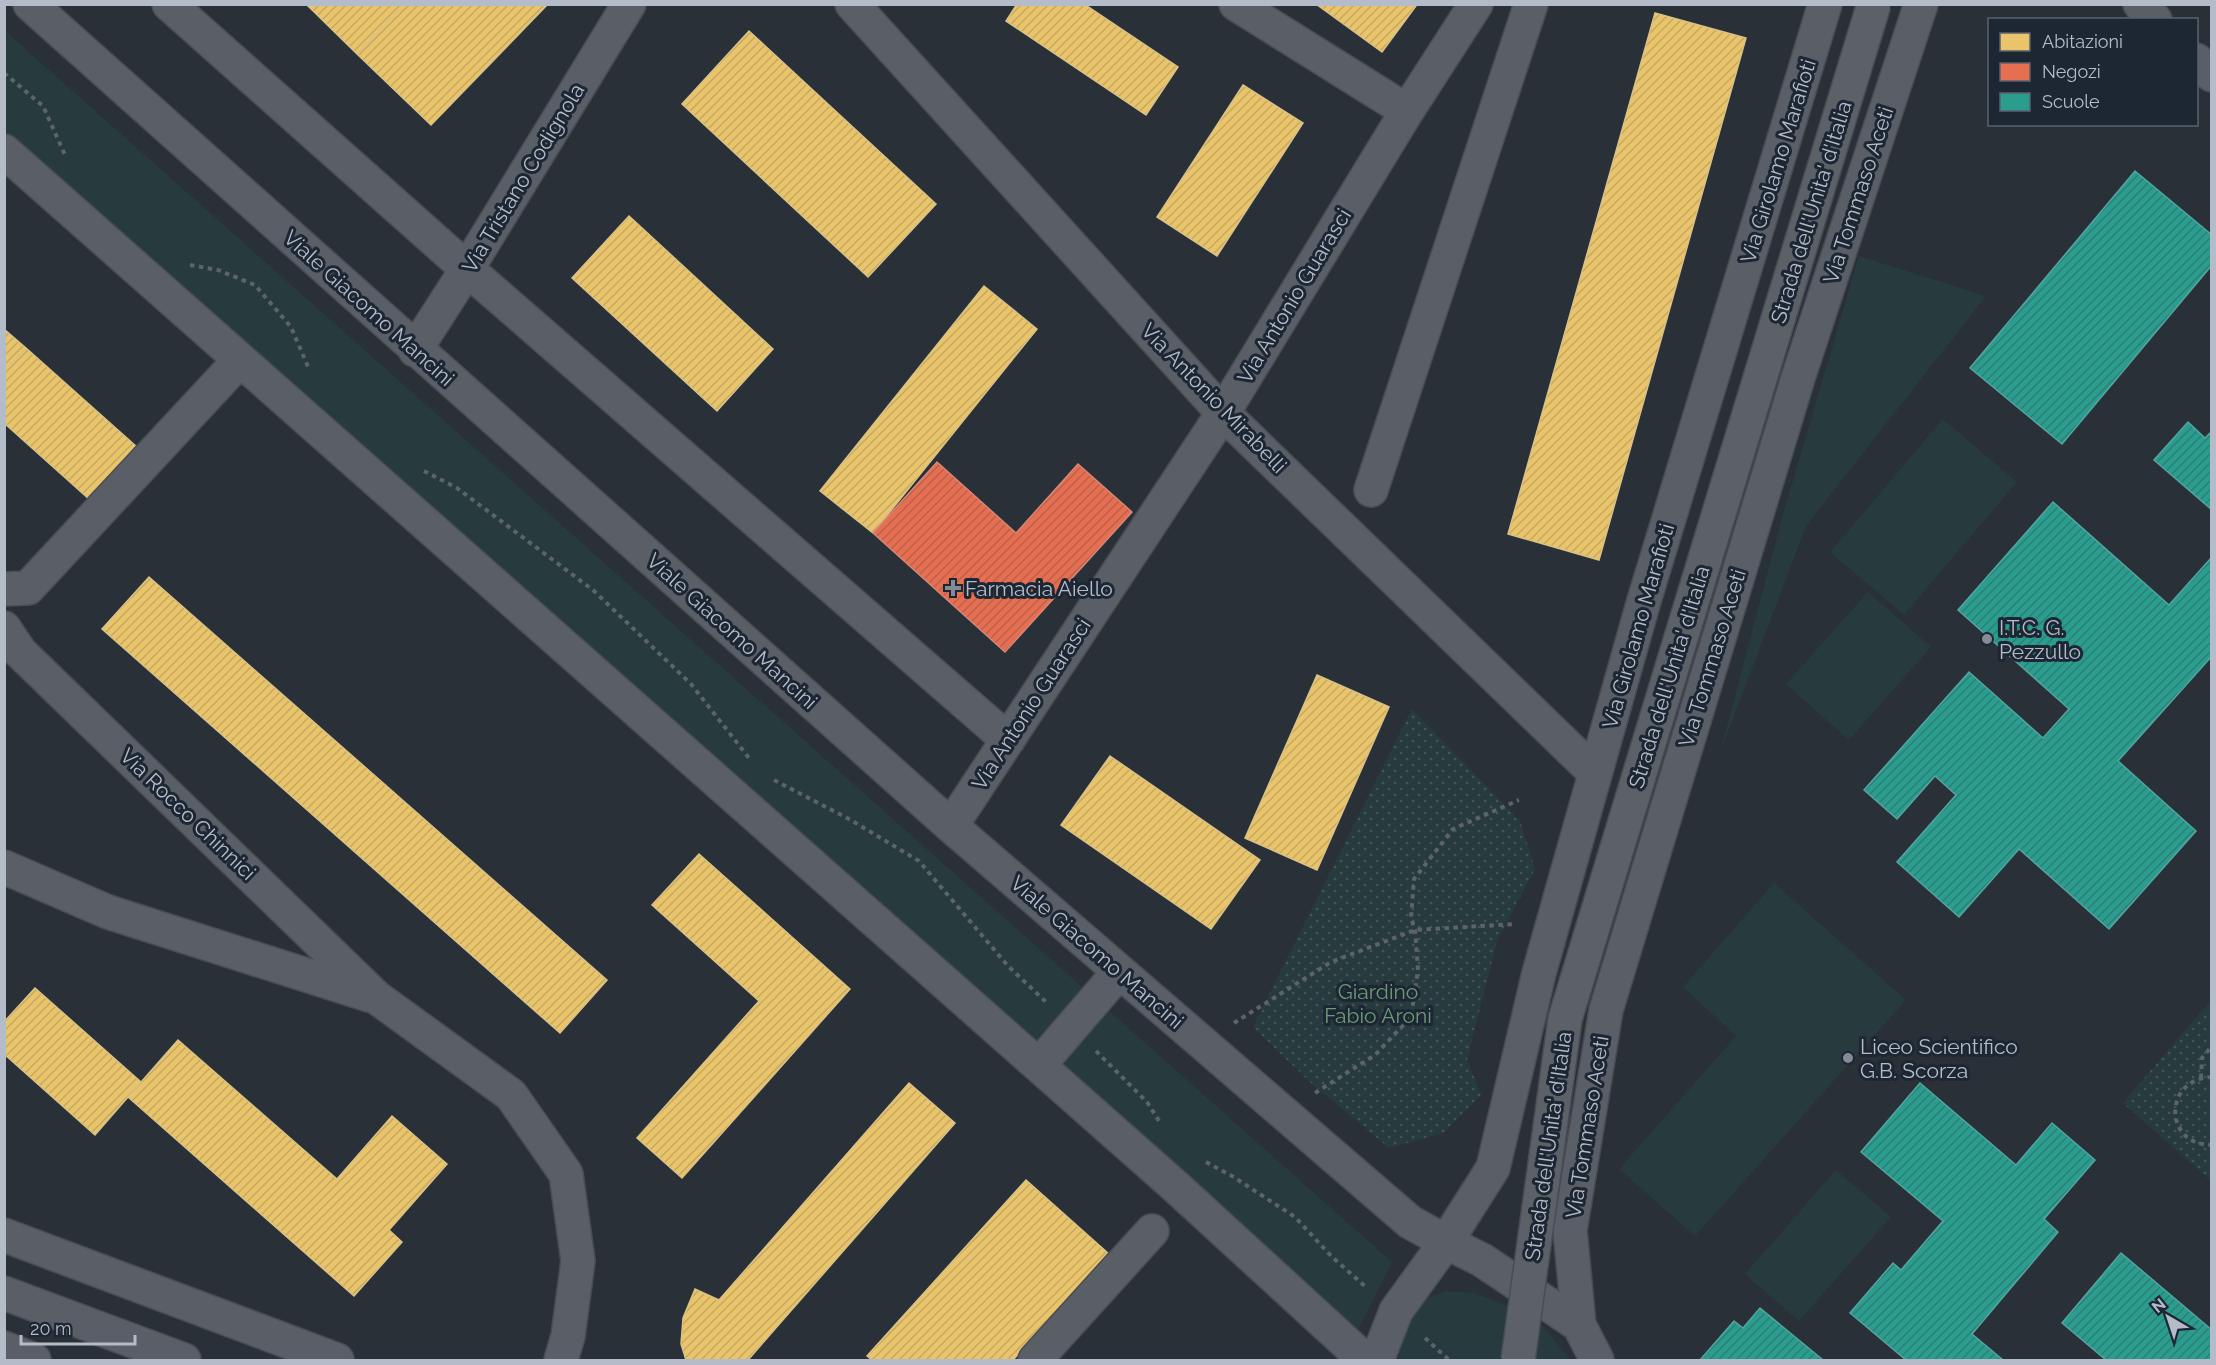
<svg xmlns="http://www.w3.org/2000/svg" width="2216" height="1365" viewBox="0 0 2216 1365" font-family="Raleway,sans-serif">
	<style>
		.grass { fill: #273a3e }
		.garden { fill: url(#garden-dots) }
		.homes { fill: url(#homes-hatch); stroke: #d9c286; stroke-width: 1.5 }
		.shops { fill: url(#shops-hatch); stroke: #d88675; stroke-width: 1.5 }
		.schools { fill: url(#schools-hatch); stroke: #53a6a0; stroke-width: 1.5 }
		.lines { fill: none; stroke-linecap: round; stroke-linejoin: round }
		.minor-casing { stroke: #484c53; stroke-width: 36 }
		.path { stroke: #5d636a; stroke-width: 4; stroke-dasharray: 4.5 4.5; stroke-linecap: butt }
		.minor { stroke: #5a5e66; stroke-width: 33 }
		.major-bridge-casing { stroke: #484c55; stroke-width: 36; stroke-linecap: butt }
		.major-bridge { stroke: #5c6168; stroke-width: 33 }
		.poi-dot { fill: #848b96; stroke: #1d2633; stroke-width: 2 }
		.labels { text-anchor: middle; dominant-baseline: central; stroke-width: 6; stroke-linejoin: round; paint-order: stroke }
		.street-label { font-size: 21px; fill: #b4bcc9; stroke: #1d2633 }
		.poi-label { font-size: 21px; fill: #b4bcc9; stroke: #1d2633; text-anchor: start }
		.park-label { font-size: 21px; fill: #6b9a76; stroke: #1d2633 }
	</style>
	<defs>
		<pattern id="garden-dots" width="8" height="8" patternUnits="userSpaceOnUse" patternTransform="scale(1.5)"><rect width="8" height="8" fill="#273a3e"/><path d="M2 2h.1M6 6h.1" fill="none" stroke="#445559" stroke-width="1.8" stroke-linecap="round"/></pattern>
		<pattern id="homes-hatch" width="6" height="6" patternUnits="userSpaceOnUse" patternTransform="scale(1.5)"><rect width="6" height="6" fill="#e9c46a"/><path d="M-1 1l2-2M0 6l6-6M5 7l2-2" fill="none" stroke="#c5a861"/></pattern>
		<pattern id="shops-hatch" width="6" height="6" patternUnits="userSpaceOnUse" patternTransform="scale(1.5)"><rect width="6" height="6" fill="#e76f51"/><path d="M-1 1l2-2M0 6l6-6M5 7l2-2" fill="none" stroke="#bb614c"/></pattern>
		<pattern id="schools-hatch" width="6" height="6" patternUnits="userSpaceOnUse" patternTransform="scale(1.5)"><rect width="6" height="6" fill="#2a9d8f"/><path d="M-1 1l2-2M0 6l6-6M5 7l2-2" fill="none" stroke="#2e7f76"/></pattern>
	</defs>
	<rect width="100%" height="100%" fill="#2a3038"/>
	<!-- grass -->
	<path class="grass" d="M5 31 1392 1262 1357 1332 5 133Z
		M1859 256 1986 296 1806 526 1720 753 1782 518Z
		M1943 419 2017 482 1904 615 1830 552Z
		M1868 592 1931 647 1849 740 1786 684Z
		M1774 883 1906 1000 1695 1236 1619 1169 1736 1036 1683 987Z
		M1836 1170 1891 1217 1799 1321 1745 1274Z
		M1445 1291 1474 1293 1508 1306 1541 1324 1571 1360H1399C1400 1339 1403 1314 1423 1301 1430 1296 1438 1294 1445 1291Z"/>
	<!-- garden -->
	<path class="garden" d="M1412 709 1520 821 1535 869 1497 941 1467 1060 1481 1095 1443 1133 1389 1148 1311 1083 1253 1027Z
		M2211 1000V1181L2123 1103Z"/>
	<!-- homes -->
	<path class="homes" d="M306 4H405L357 54Z
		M405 4H548L431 125 357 54Z
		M1017 4H1084L1178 67 1146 115 1006 21Z
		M1316 4H1413L1416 6 1382 52Z
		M1655 13 1746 38 1599 560 1508 534Z
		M749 31 936 204 868 277 682 104Z
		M1243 85 1303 123 1217 256 1157 217Z
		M629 216 773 349 717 411 572 278Z
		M984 286 1037 329 873 533 820 491Z
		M4 329 26 348 4 372Z
		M26 348 137 447 90 500 4 423V372Z
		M149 577 607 980 560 1033 102 629Z
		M1317 675 1389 707 1317 870 1245 838Z
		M1110 756 1260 860 1211 929 1061 825Z
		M699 854 850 989 682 1178 637 1138 759 1001 652 905Z
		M35 988 141 1082 95 1135 4 1054V1022Z
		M178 1040 337 1179 392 1116 447 1164 389 1230 402 1242 354 1296 128 1097Z
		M909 1083 955 1123 748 1360H686L681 1344 683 1318 695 1289 719 1300Z
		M1026 1180 1109 1254 1013 1360H872L867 1356Z"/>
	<!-- shops -->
	<path class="shops" d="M937 462 1016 533 1078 464 1132 512 1005 652 873 533Z"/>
	<!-- schools -->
	<path class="schools" d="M2135 171 2212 235V265L2062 444 1970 368Z
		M2188 422 2205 438 2212 431V510L2154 460Z
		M2053 502 2169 605 2212 557V656L2118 761 2196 831 2109 929 2019 849 1959 917 1897 862 1956 795 1935 776 1897 819 1864 790 1969 672 2043 738 2069 709 1958 610Z
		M1920 1083 2016 1165 2052 1123 2095 1160 2044 1219 2058 1232 1972 1334 2003 1360H1906L1850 1313 1893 1263 1901 1270 1943 1221 1861 1152Z
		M2121 1253 2212 1330V1360H2106L2062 1323Z
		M1760 1308 1823 1360H1700L1734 1321 1743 1328Z"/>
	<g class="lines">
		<defs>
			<path id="minor" d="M30 4 951 826 1410 1222 1446 1242 1493 1168 1539 973 1643 604 1825 4
				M169 4 467 269 1008 740
				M852 4 1223 413 1595 773
				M1236 4 1407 111
				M2140 4 2155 20
				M2196 60 2212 75
				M4 151 1175 1186 1365 1360
				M415 350 467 269 629 4
				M1371 490 1531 4
				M4 589 28 588 240 360
				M4 628 20 652 376 997 511 1095 566 1174 578 1261 568 1336 561 1360
				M951 826 1223 413 1407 111 1476 4
				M4 867 108 912 369 995
				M1039 1065 1119 972
				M4 1235 337 1360
				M4 1293 184 1360
				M1579 1325 1570 1230 1606 1010 1798 378 1921 4
				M4 1348 34 1360
				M1035 1360 1152 1231
				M1377 1360 1396 1311 1446 1242 1482 1260 1579 1325 1597 1360"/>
		</defs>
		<!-- minor casing -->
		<use href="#minor" class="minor-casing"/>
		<!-- path -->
		<path class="path" d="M4 73 43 106 65 155
			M190 265 218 270 255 285 291 327 309 369
			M424 471 457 488 593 590 691 684 749 758
			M774 780 849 819 919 861 1008 966 1046 1002
			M1234 1023 1331 962 1415 930 1515 924
			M1096 1051 1147 1102 1159 1121
			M2212 1077C2163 1079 2163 1145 2212 1145
			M2201 1078 2202 1058 2212 1046
			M1315 1093 1375 1055 1411 1017 1418 970 1415 930 1411 918 1414 879 1453 829 1519 800
			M1206 1162 1232 1176 1295 1217 1332 1257 1367 1288
			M1425 1338 1449 1360"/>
		<!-- minor -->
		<use href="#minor" class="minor"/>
		<defs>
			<path id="major-bridge" d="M1518 1360 1565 1019 1874 4"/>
		</defs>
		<!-- major-bridge casing -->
		<use href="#major-bridge" class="major-bridge-casing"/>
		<!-- major-bridge -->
		<use href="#major-bridge" class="major-bridge"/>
	</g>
	<!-- markers -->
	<g class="poi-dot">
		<path d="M950 579h6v6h6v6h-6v6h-6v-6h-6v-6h6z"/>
		<circle cx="1987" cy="639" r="6"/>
		<circle cx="1848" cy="1058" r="6"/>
	</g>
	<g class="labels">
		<!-- street labels -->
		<g class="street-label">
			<text transform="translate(1778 161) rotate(-73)">Via Girolamo Marafioti</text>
			<text transform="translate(523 178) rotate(-59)">Via Tristano Codignola</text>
			<text transform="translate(1858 195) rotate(-72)">Via Tommaso Aceti</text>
			<text transform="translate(1811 212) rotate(-73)">Strada dell'Unita' d'Italia</text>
			<text transform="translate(1294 296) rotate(-59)">Via Antonio Guarasci</text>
			<text transform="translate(369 308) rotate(42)">Viale Giacomo Mancini</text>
			<text transform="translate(1214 398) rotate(46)">Via Antonio Mirabelli</text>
			<text transform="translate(1638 626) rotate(-74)">Via Girolamo Marafioti</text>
			<text transform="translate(732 631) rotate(42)">Viale Giacomo Mancini</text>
			<text transform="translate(1712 658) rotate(-73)">Via Tommaso Aceti</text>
			<text transform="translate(1669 677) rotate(-73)">Strada dell'Unita' d'Italia</text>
			<text transform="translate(1031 704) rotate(-57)">Via Antonio Guarasci</text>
			<text transform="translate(188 814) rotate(44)">Via Rocco Chinnici</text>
			<text transform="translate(1097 952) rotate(41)">Viale Giacomo Mancini</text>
			<text transform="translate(1587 1127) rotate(-81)">Via Tommaso Aceti</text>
			<text transform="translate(1548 1146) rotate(-82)">Strada dell'Unita' d'Italia</text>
		</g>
		<!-- poi labels -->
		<g class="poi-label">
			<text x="965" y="588">Farmacia Aiello</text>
			<text x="1999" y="627">I.T.C. G.<tspan x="1999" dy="24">Pezzullo</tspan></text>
			<text x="1860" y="1046">Liceo Scientifico<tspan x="1860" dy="24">G.B. Scorza</tspan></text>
		</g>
		<!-- park labels -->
		<g class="park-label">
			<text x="1378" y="991">Giardino<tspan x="1378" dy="24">Fabio Aroni</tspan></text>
		</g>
	</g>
	<!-- border -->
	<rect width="2216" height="1365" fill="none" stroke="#b4bcc9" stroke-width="12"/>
	<!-- legend -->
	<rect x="1988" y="18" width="210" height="108" fill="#1d2633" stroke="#59626f" stroke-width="1.5"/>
	<rect x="2000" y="33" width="30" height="18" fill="#e9c46a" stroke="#59626f" stroke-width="1.5"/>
	<text x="2042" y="48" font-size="18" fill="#b4bcc9">Abitazioni</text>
	<rect x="2000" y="63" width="30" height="18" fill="#e76f51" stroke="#59626f" stroke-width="1.5"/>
	<text x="2042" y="78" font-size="18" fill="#b4bcc9">Negozi</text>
	<rect x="2000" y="93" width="30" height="18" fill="#2a9d8f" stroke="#59626f" stroke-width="1.5"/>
	<text x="2042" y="108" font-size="18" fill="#b4bcc9">Scuole</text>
	<!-- north arrow -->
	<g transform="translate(2168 1317) rotate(321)" stroke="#1d2633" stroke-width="4.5" paint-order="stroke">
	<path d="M0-4.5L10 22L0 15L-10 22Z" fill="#b4bcc9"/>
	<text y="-9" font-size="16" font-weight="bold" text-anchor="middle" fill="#b4bcc9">N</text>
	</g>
	<!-- scale -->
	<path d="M21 1335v9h114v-9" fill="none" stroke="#b4bcc9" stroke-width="3"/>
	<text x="30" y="1335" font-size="18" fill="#b4bcc9" stroke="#1d2633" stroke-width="4.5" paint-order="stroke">20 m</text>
</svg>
